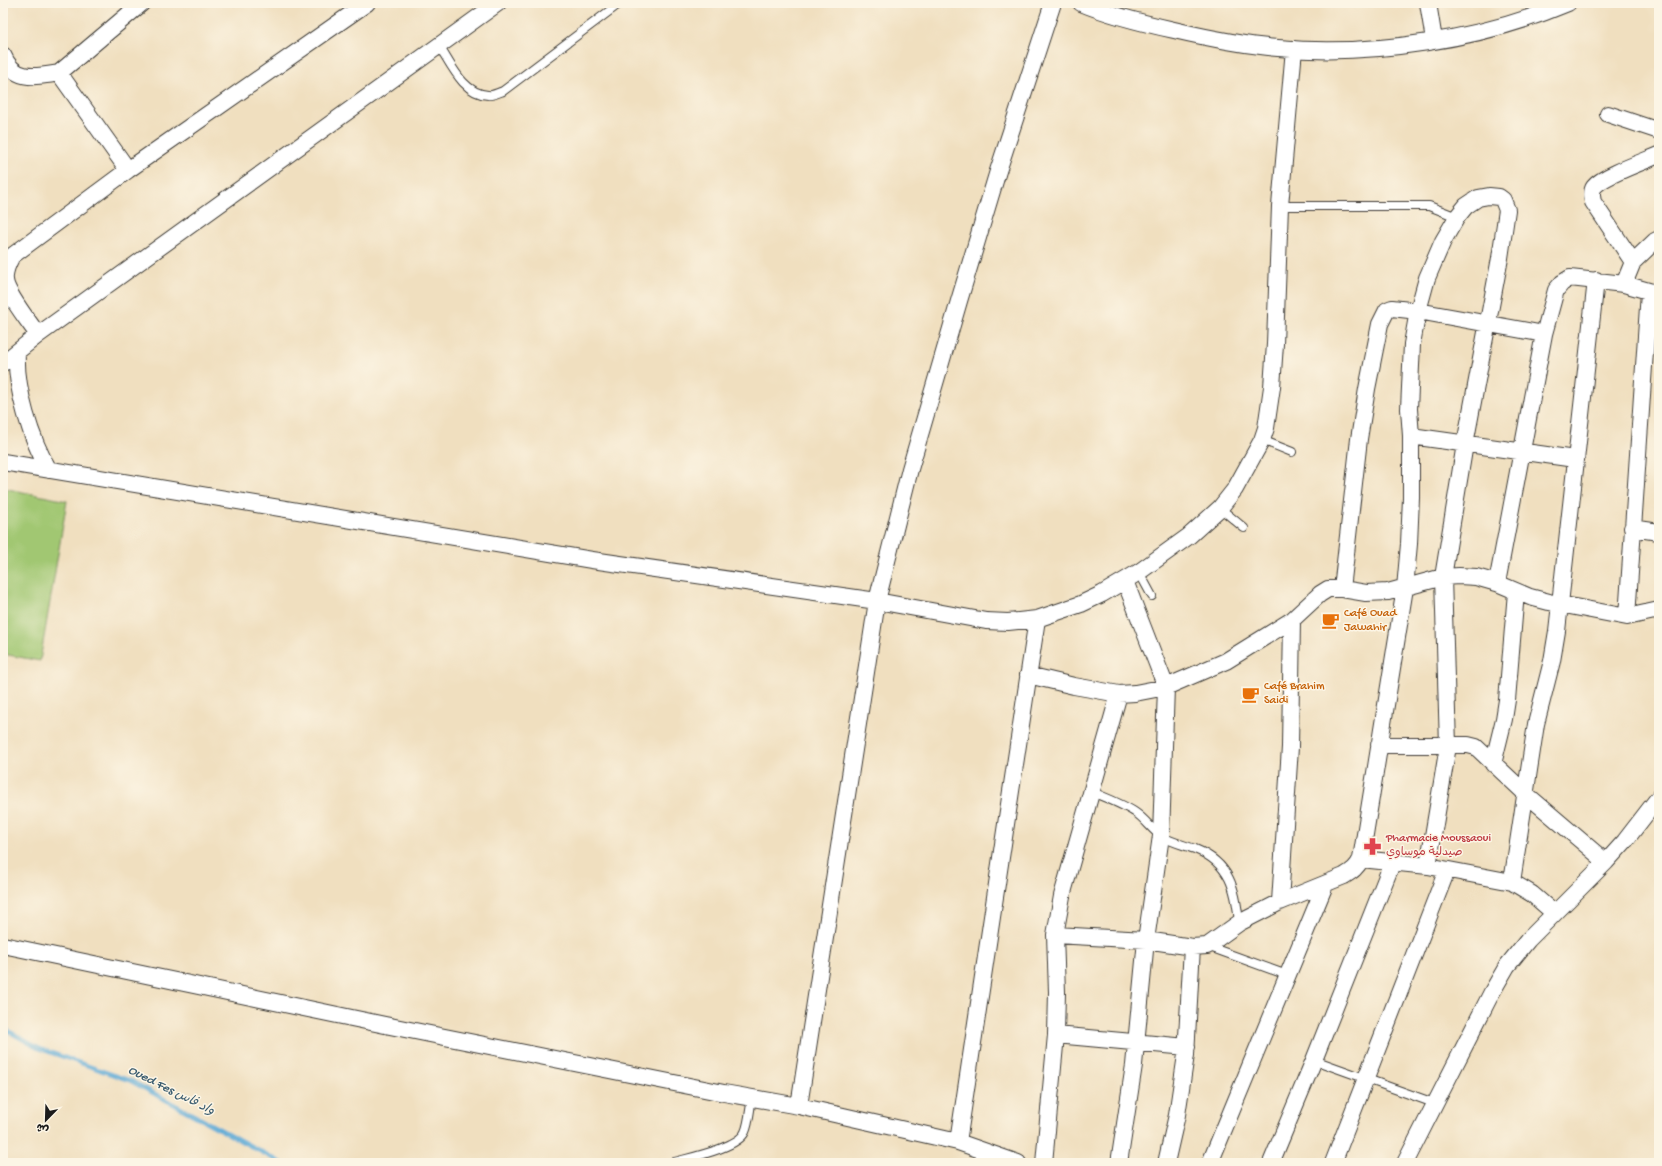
<svg xmlns="http://www.w3.org/2000/svg" width="1662" height="1166" viewBox="0 0 1662 1166" font-family="'Gochi Hand','Playpen Sans Arabic',sans-serif">
	<style>
		.green { fill: #a1c772; stroke: #5e7247 }
		.lines { fill: none; stroke-linecap: round; stroke-linejoin: round }
		.stream { stroke: #5ca9d5; stroke-width: 4.5 }
		.lane-casing { stroke: #3c3934; stroke-width: 10 }
		.street-casing { stroke: #3c3934; stroke-width: 18 }
		.lane { stroke: #fff; stroke-width: 8 }
		.street { stroke: #fff; stroke-width: 16 }
		.labels { text-anchor: middle; dominant-baseline: central; stroke-width: 3; stroke-linejoin: round; paint-order: stroke }
		.food-label { font-size: 12px; fill: #c56008; stroke: #fcf5e5; text-anchor: start }
		.health-label { font-size: 12px; fill: #be3a42; stroke: #fcf5e5; text-anchor: start }
		.water-label { font-size: 13px; font-style: italic; fill: #395b6f; stroke: #fcf5e5 }
	</style>
	<rect width="100%" height="100%" fill="#fcf5e5"/>
	<filter id="ink" filterUnits="userSpaceOnUse"><feTurbulence type="fractalNoise" baseFrequency=".025" numOctaves="2"/><feDisplacementMap in="SourceGraphic" scale="8" xChannelSelector="R" yChannelSelector="G"/><feConvolveMatrix kernelMatrix="1 2 1 2 8 2 1 2 1" color-interpolation-filters="sRGB"/></filter>
	<filter id="wash" filterUnits="userSpaceOnUse"><feTurbulence type="fractalNoise" baseFrequency=".012" numOctaves="4" result="noise"/><feDisplacementMap in="SourceGraphic" scale="16" xChannelSelector="R" yChannelSelector="G"/><feGaussianBlur stdDeviation="0.9" result="paint"/><feColorMatrix in="noise" values="0 0 0 0 0 0 0 0 0 0 0 0 0 0 0 0 0 1.4 0 .05"/><feComposite in="paint" operator="in"/></filter>
	<g filter="url(#wash)">
		<rect width="100%" height="100%" fill="#f0dfbf"/>
		<!-- green -->
		<path class="green" d="M3 488 67 501 40 661 3 654Z"/>
		<g class="lines">
			<!-- stream -->
			<path class="stream" d="M3 1028 38 1048 131 1081 282 1163"/>
		</g>
	</g>
	<g filter="url(#ink)">
		<g class="lines">
			<defs>
				<path id="lane" d="M439 46C451 64 463 94 488 95 492 96 498 93 503 91L620 3
					M1280 206H1429L1457 217
					M1262 440 1292 452
					M1220 508 1244 528
					M1139 572 1152 596
					M1092 792C1106 798 1123 804 1136 813 1145 819 1152 830 1161 836 1171 842 1184 845 1195 849 1230 863 1236 889 1239 923
					M1207 946 1287 975
					M1314 1060 1434 1103
					M671 1163C688 1158 738 1148 745 1132 749 1124 750 1107 752 1098"/>
				<path id="street" d="M1081 3C1110 15 1142 23 1174 30 1208 38 1243 45 1278 48 1370 57 1484 39 1568 3
					M1428 3 1434 40
					M3 55C14 82 35 77 59 73L128 170
					M59 73 142 3
					M1608 114 1659 131
					M1633 262 1593 202C1592 197 1591 191 1594 187 1602 176 1645 161 1659 155
					M1624 284 1633 262 1655 241 1659 239
					M38 335C30 323 6 293 5 280 4 271 8 263 12 256L128 170 367 3
					M17 353C15 388 31 440 49 470
					M3 363 38 335 498 3
					M1411 436 1575 459
					M3 462 592 560 877 601 986 621 1008 622 1037 619 1081 604 1102 594 1139 572 1189 536 1220 508 1235 489 1262 440 1266 428 1272 387 1275 344 1280 206 1294 49
					M1632 528 1659 532
					M1497 583 1544 334 1556 290 1562 283 1570 278 1624 284 1659 294
					M1342 589 1359 439 1367 389 1380 324 1387 310 1392 308 1418 311 1544 334
					M1627 617 1649 292
					M1028 675 1074 686 1119 694 1135 693 1166 687 1226 661 1292 620 1320 594 1328 589H1342L1366 593 1388 592 1443 577 1459 576 1476 577 1497 583 1530 597 1549 602 1627 617 1659 610
					M1119 694 1062 896 1055 935 1146 940 1192 947 1207 946 1239 923 1280 902 1344 876C1352 871 1357 868 1361 859L1405 588 1409 544 1411 498V436L1409 409 1412 344 1418 311 1427 278 1443 241 1457 217 1466 206 1478 198 1489 196 1499 197 1503 200 1507 210 1500 258 1465 444 1443 577 1448 746 1428 866
					M1379 745H1468L1476 747 1526 794 1606 862
					M1493 764 1504 719 1507 700 1516 592
					M1361 859 1428 866 1512 882 1532 894 1554 913
					M1512 882 1536 724 1552 661 1557 631 1596 280
					M1280 902 1290 747 1292 620
					M3 945 385 1025 724 1093 799 1106 958 1142 1018 1163
					M1056 1035 1187 1047
					M799 1106 877 601 910 469 959 301 998 171 1053 3
					M958 1142 1037 619
					M1044 1163 1056 1035 1057 992 1055 935
					M1119 1163 1134 1065 1146 940 1161 836 1166 687 1125 581
					M1166 1163 1177 1115 1186 1055 1192 947
					M1210 1163 1325 885
					M1271 1163 1314 1060 1393 861
					M1333 1163 1447 870
					M1405 1163 1492 992 1507 966 1528 940 1606 862 1625 841 1659 797"/>
			</defs>
			<!-- lane casing -->
			<use href="#lane" class="lane-casing"/>
			<!-- street casing -->
			<use href="#street" class="street-casing"/>
			<!-- lane -->
			<use href="#lane" class="lane"/>
			<!-- street -->
			<use href="#street" class="street"/>
		</g>
	</g>
	<!-- icons -->
	<defs>
		<symbol id="cafe-bare" viewBox="-9 -9 18 18"><path d="M-5.5-4.5H6V0H3Q3 3.5 0 3.5H-2.5Q-5.5 3.5-5.5 0ZM3-3.2v2h1.7v-2ZM-6 4.5H4V6H-6Z" fill="#e8710a" stroke="#fcf5e5" stroke-width="2.5" paint-order="stroke"/></symbol>
		<symbol id="pharmacy-bare" viewBox="-9 -9 18 18"><path d="M-2-6h4v4h4v4h-4v4h-4v-4h-4v-4h4Z" fill="#e0444e" stroke="#fcf5e5" stroke-width="2.5" paint-order="stroke"/></symbol>
	</defs>
	<g fill-rule="evenodd">
		<use href="#cafe-bare" x="1318" y="608" width="25" height="25"/>
		<use href="#cafe-bare" x="1238" y="682" width="25" height="25"/>
		<use href="#pharmacy-bare" x="1360" y="834" width="25" height="25"/>
	</g>
	<g class="labels">
		<!-- food labels -->
		<g class="food-label">
			<text x="1344" y="614">Café Ouad<tspan x="1344" dy="14">Jawahir</tspan></text>
			<text x="1264" y="687">Café Brahim<tspan x="1264" dy="14">Saidi</tspan></text>
		</g>
		<!-- health labels -->
		<g class="health-label">
			<text x="1386" y="839">Pharmacie Moussaoui<tspan x="1386" dy="14">صيدلية موساوي</tspan></text>
		</g>
		<!-- water labels -->
		<g class="water-label">
			<text transform="translate(171 1091) rotate(27)">Oued Fes واد فاس</text>
		</g>
	</g>
	<!-- margin -->
	<rect width="1662" height="1166" fill="none" stroke="#fcf5e5" stroke-width="16"/>
	<!-- north arrow -->
	<g transform="translate(46 1120) rotate(203)" stroke="#fcf5e5" stroke-width="3" paint-order="stroke">
	<path d="M0-3L7 15L0 10L-7 15Z" fill="#1c1c1c"/>
	<text y="-6" font-size="11" font-weight="bold" text-anchor="middle" fill="#1c1c1c">ش</text>
	</g>
</svg>
